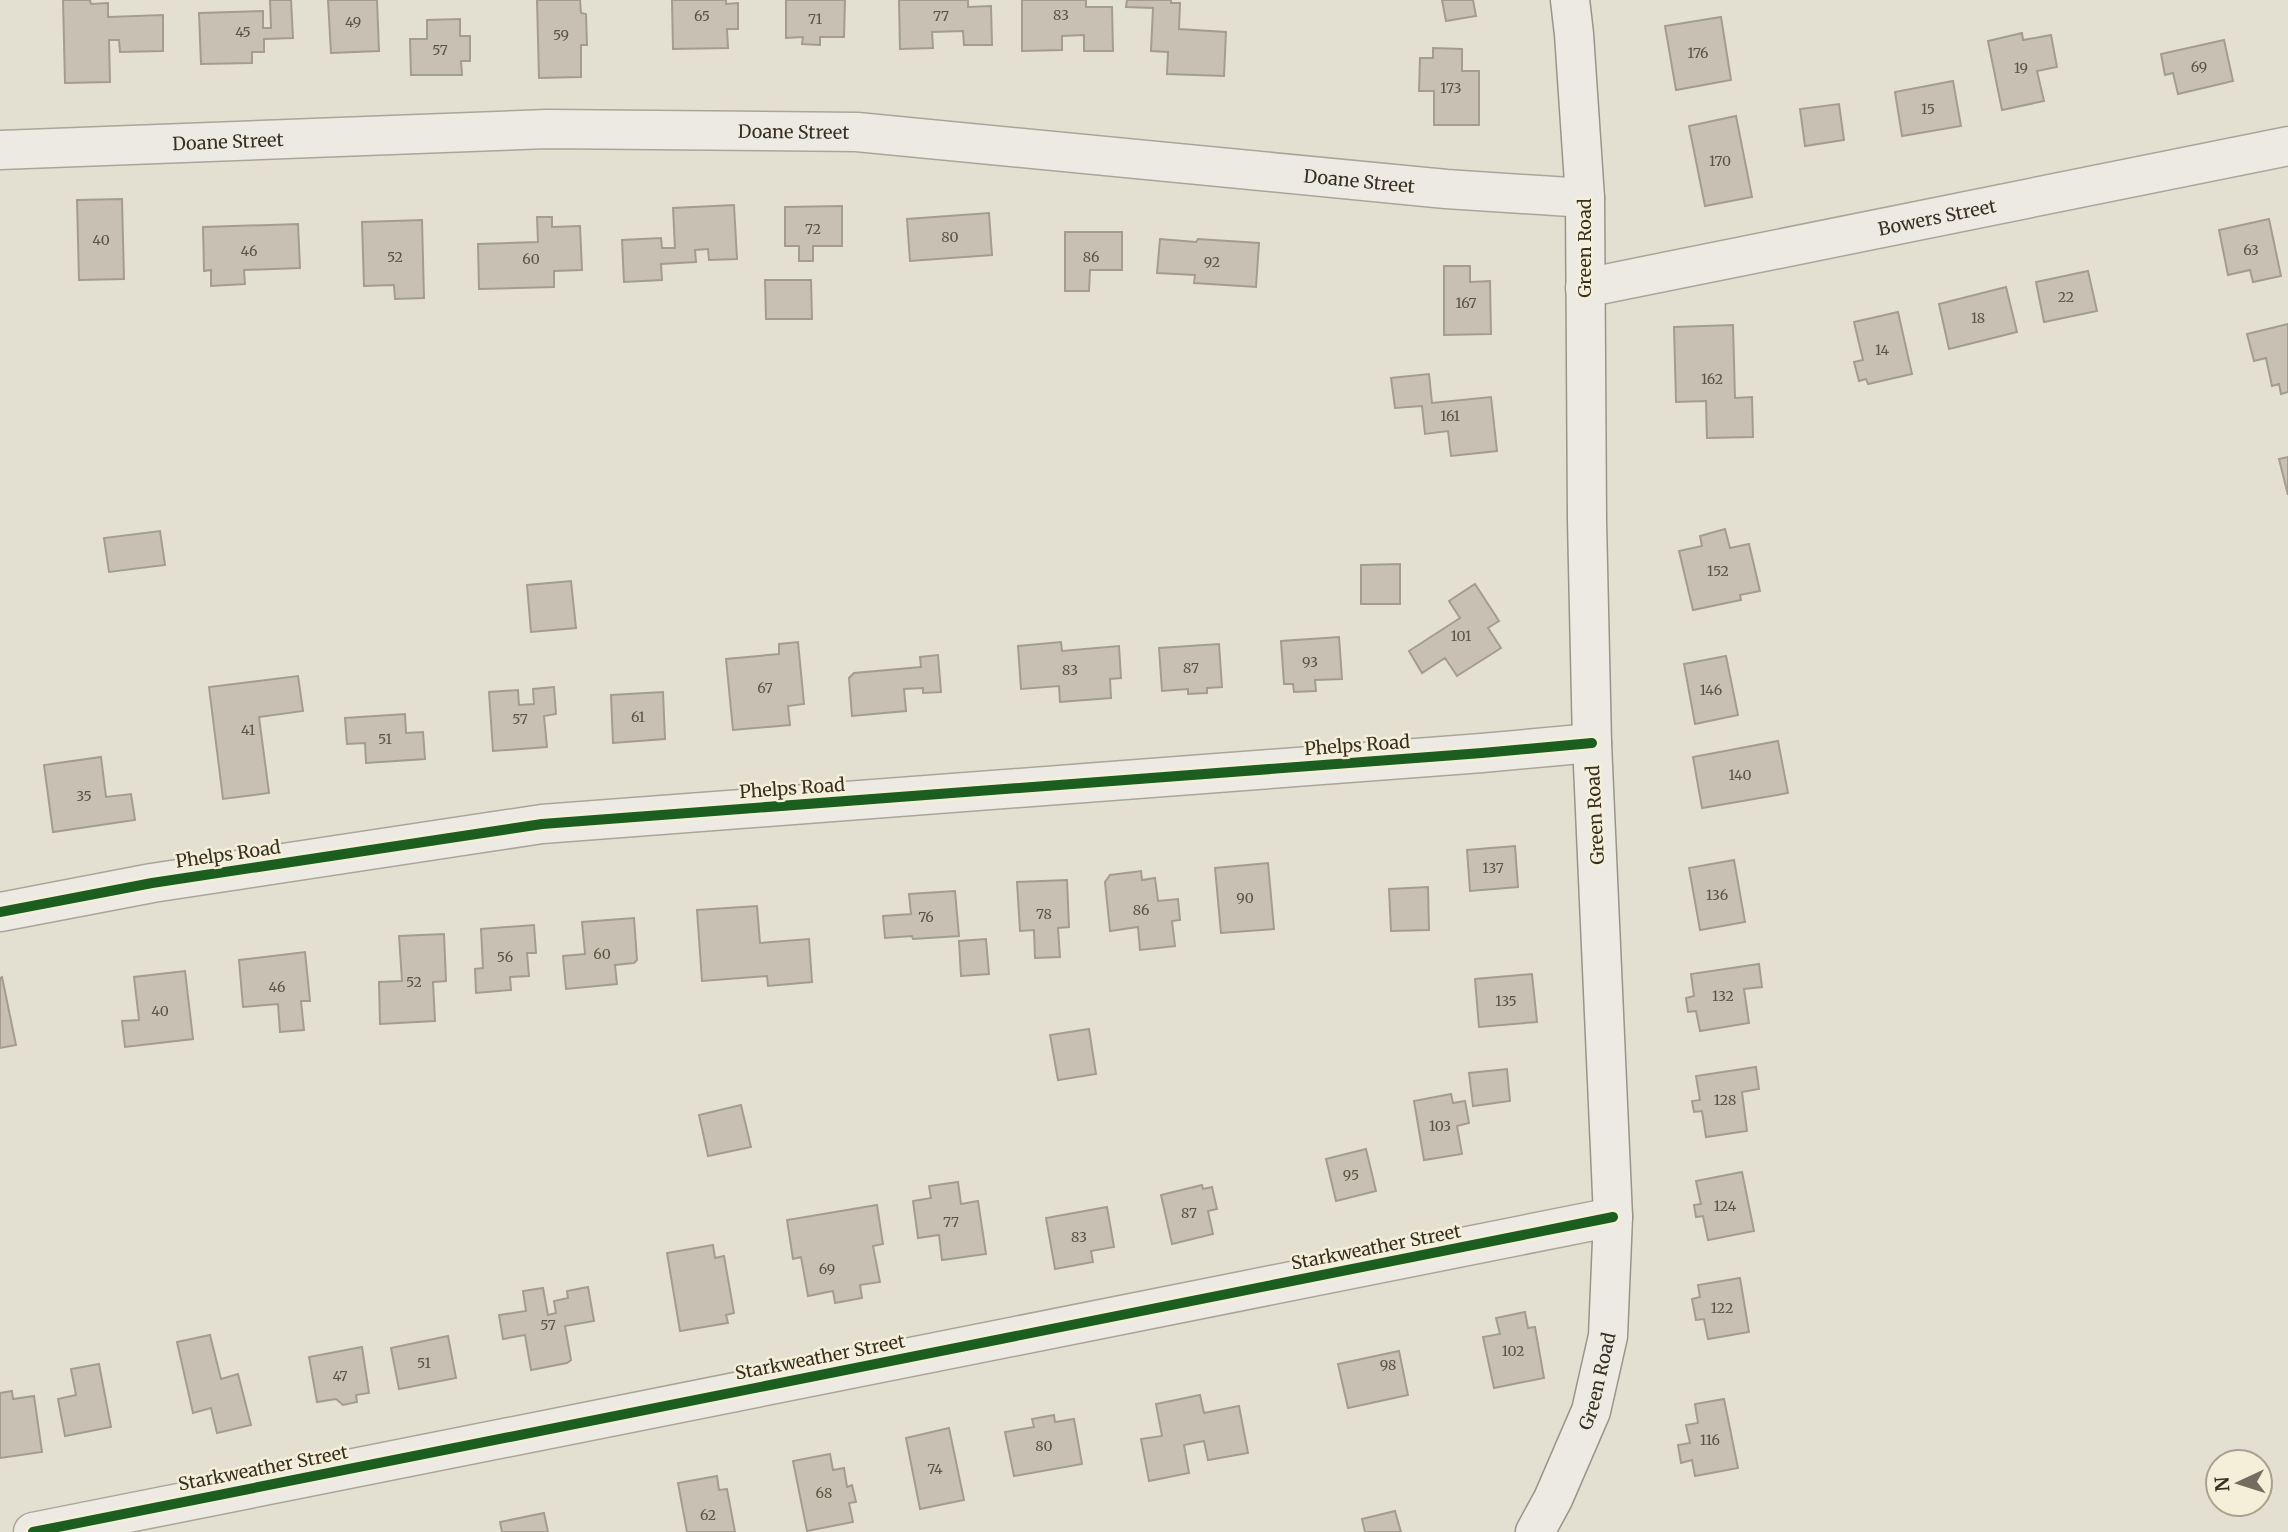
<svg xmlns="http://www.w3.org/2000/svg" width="2288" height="1532" viewBox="0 0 2288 1532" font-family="Merriweather,serif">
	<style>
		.building { fill: #c8c0b2; stroke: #a59c90; stroke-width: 2 }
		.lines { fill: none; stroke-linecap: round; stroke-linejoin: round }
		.street-casing { stroke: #aaa599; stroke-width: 41 }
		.secondary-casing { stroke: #99958a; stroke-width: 41 }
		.street { stroke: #eceae2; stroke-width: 38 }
		.secondary { stroke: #eceae2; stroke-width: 38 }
		.cycleway-casing { stroke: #f4efd8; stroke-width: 15 }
		.cycleway { stroke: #1b5e20; stroke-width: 10 }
		.labels { text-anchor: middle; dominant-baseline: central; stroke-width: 5; stroke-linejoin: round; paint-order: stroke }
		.number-label { font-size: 14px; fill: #5d5345 }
		.street-label { font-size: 18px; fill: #392f21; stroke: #f4efd8 }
	</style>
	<rect width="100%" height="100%" fill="#e4e0d1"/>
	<!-- building -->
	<path class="building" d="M63 0H90L91 4 108 3V17L163 15V51L120 52 119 40H109L110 82 65 83Z
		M270 0H291L293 38 264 39V52H252V63L201 64 199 13 263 11V28H271Z
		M328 0H377L379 51 331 53Z
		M537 0H580L581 13 586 14 587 45H581V77L539 78Z
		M672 0H726V4L738 3V29H727L728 48 673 49Z
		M786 0H845L844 37H820V45L802 44 803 37 786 38Z
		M899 0H968V7L991 6 992 45H964L963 31 932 32 933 48 900 49Z
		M1022 0H1086V7H1112L1113 51H1084V35L1062 36V50L1022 51Z
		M1127 0H1171V3H1180L1179 29 1226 32 1224 76 1167 74 1168 52 1151 51 1153 8 1126 7Z
		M1442 0H1473L1476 16 1446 21Z
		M1721 17 1731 80 1676 90 1665 26Z
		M460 19V36H470V61H461L462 75H411L410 39H427V20Z
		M2022 33 2023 40 2051 35 2057 67 2037 71 2044 101 2002 110 1988 41Z
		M2224 40 2233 81 2178 94 2173 73 2165 75 2161 54Z
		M1433 48 1462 49V71H1479V125H1434V91H1419L1420 58H1433Z
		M1953 81 1961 126 1902 136 1895 92Z
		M1839 104 1844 140 1805 146 1800 109Z
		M1736 116 1752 197 1705 206 1689 126Z
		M122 199 124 279 79 280 77 200Z
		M734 205 737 259 709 260 708 249 695 250 696 262 661 264 662 280 624 282 622 240 661 238 662 248H675L673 208Z
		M842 206V246H813V261H799V246H785V207Z
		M989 213 992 255 910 261 907 219Z
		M537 217H552V227L580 226 582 270 554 271V287L479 289 478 244 538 242Z
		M2269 219 2281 276 2253 282 2250 270 2228 275 2219 230Z
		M422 220 424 298 395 299 394 285 364 286 362 222Z
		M298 224 300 268 244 270 245 284 211 286V270L204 271 203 227Z
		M1065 232H1122V270H1090L1089 291H1065Z
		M1160 239 1196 242 1198 239 1259 243 1256 287 1194 283 1195 275 1157 273Z
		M1444 266H1470V282L1490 281 1491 334 1444 335Z
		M2088 271 2097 311 2044 322 2036 282Z
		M765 280H811L812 319H766Z
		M2006 287 2017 332 1949 349 1939 304Z
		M1898 312 1912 374 1868 384 1866 379 1859 381 1854 362 1863 360 1854 322Z
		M2288 324V392L2281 394 2279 384 2272 386 2266 358 2254 361 2247 334Z
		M1733 325 1735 398 1752 397 1753 437 1707 438 1706 401 1676 402 1674 327Z
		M1429 374 1432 403 1491 397 1497 451 1451 456 1448 431 1425 434 1422 406 1395 408 1391 378Z
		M2288 457V495L2279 459Z
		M1725 529 1730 548 1749 544 1760 591 1740 595 1741 600 1693 610 1679 551 1702 546 1700 536Z
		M160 531 165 565 109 572 104 538Z
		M1400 564V604H1361V565Z
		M571 581 576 628 531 632 527 585Z
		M1475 584 1499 621 1488 628 1501 648 1457 676 1445 658 1422 673 1409 651 1460 618 1449 601Z
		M1339 637 1342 679 1315 680 1316 691 1294 692 1293 684H1284L1281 641Z
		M798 642 804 704 788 706 790 725 733 730 726 659 779 654V644Z
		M1061 642 1062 651 1119 646 1121 678 1110 679 1111 698 1060 702 1059 686 1021 689 1018 646Z
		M1219 644 1222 687 1207 688V693L1188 694V689L1162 691 1159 648Z
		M938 655 941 692 923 693V688L904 689 906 711 852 716 849 678 854 673 921 667 920 657Z
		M1726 656 1738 715 1695 724 1684 664Z
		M298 676 303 711 259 717 269 793 223 799 209 687Z
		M554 687 556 714 544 716 547 747 493 751 489 692 518 690 519 705 534 704 533 689Z
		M663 692 665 739 613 743 611 695Z
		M405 714 406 733 423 732 425 759 366 763 365 743 347 744 345 718Z
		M1778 741 1788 793 1702 808 1693 757Z
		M101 757 106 797 131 794 135 820 53 832 44 765Z
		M1515 846 1518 887 1470 891 1467 850Z
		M1734 860 1745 922 1700 930 1689 868Z
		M1268 863 1274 929 1221 933 1215 868Z
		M1141 871 1142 880 1155 878 1158 901 1178 899 1180 920 1172 921 1175 946 1140 950 1138 927 1110 931 1105 882 1110 875Z
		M1067 880 1069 927 1058 928 1060 957 1035 958 1034 930 1020 931 1017 882Z
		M1428 887 1429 930 1391 931 1389 889Z
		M955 891 959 936 913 939 912 936 885 938 883 916 911 914 909 894Z
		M757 906 760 943 809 939 812 982 768 986 767 976 702 981 697 910Z
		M634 918 637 960 634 963 615 965 617 984 566 989 563 956 585 954 582 922Z
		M534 925 536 953H527L529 976 510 977 511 990 476 993 475 969 483 968 481 929Z
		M444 934 446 981 433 982 435 1021 380 1024 379 982 402 981 399 936Z
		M986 939 989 974 961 976 959 941Z
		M305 952 310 1001H301L304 1030 280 1032 278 1004 243 1007 239 960Z
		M1759 964 1762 987 1744 989 1749 1023 1700 1031 1696 1011 1688 1012 1686 998 1694 996 1691 974Z
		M185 971 193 1039 125 1047 122 1021 139 1020 134 977Z
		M1532 974 1537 1022 1479 1027 1475 979Z
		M2 977 16 1045 0 1048V978Z
		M1089 1029 1096 1074 1058 1080 1050 1035Z
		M1756 1067 1759 1089 1742 1092 1747 1131 1706 1137 1702 1111 1694 1112 1692 1101 1700 1100 1696 1076Z
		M1507 1069 1510 1101 1473 1106 1469 1073Z
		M1451 1094 1453 1103 1465 1101 1469 1123 1457 1126 1462 1154 1424 1160 1414 1101Z
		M741 1105 751 1147 708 1156 699 1115Z
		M1366 1149 1376 1191 1336 1201 1326 1159Z
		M1742 1172 1754 1231 1708 1240 1703 1216 1696 1217 1694 1205 1701 1204 1696 1181Z
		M958 1182 961 1204 978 1201 986 1254 942 1260 939 1235 918 1238 913 1201 931 1198 929 1186Z
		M1202 1185 1203 1189 1212 1187 1217 1209 1208 1211 1213 1234 1172 1244 1161 1195Z
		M877 1205 883 1244 873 1246 880 1282 860 1285 862 1298 835 1303 833 1291 808 1296 801 1257 793 1259 787 1220Z
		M1107 1207 1114 1247 1091 1251 1093 1262 1055 1269 1046 1218Z
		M713 1245 715 1258 724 1256 734 1313 726 1315 728 1323 680 1331 667 1253Z
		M1740 1278 1749 1332 1708 1339 1704 1319 1696 1320 1692 1299 1700 1297 1698 1285Z
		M588 1287 594 1321 565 1326 571 1360 567 1363 531 1370 525 1335 503 1339 499 1315 526 1311 523 1291 543 1288 548 1315 556 1313 554 1301 568 1298 567 1291Z
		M1525 1312 1528 1328 1535 1327 1544 1378 1494 1388 1483 1337 1500 1334 1496 1318Z
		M210 1335 221 1379 238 1374 251 1425 217 1433 211 1408 193 1413 177 1342Z
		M448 1336 456 1378 399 1389 391 1348Z
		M362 1347 369 1393 356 1395 357 1402 343 1405 336 1399 317 1402 309 1357Z
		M1399 1351 1408 1395 1348 1408 1338 1364Z
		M99 1364 111 1427 65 1436 58 1399 76 1395 71 1369Z
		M12 1391 13 1399 34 1396 42 1452 0 1458V1393Z
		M1200 1395 1204 1413 1239 1406 1248 1453 1208 1460 1204 1441 1184 1445 1189 1473 1149 1481 1141 1439 1162 1436 1156 1404Z
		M1724 1399 1738 1468 1695 1476 1692 1460 1681 1463 1678 1445 1690 1443 1686 1425 1698 1423 1695 1404Z
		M1054 1415 1055 1422 1074 1419 1082 1464 1014 1476 1005 1432 1034 1427 1032 1419Z
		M949 1428 964 1500 920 1509 906 1438Z
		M830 1454 833 1470 844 1468 847 1487 852 1485 856 1502 849 1503 853 1522 807 1531 793 1461Z
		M717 1476 719 1490 727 1489 735 1532H687L678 1483Z
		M1395 1511 1401 1532H1365L1362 1519Z
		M544 1513 548 1532H502L500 1522Z"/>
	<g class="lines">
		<defs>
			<g id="street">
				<path id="s1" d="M0 150 547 129 857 132 1446 189 1585 198"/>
				<path id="s2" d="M1585 288 2288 146"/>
				<path d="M0 912 152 883 542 824 1482 753 1592 743"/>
				<path d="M33 1532 1613 1217"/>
			</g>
			<g id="secondary">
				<path id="s3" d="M1535 1532 1553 1499 1591 1411 1608 1336 1613 1217 1592 743 1587 521 1585 198 1574 34 1570 0"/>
			</g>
		</defs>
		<!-- street casing -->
		<use href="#street" class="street-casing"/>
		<!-- secondary casing -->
		<use href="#secondary" class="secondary-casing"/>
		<!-- street -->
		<use href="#street" class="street"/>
		<!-- secondary -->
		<use href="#secondary" class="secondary"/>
		<defs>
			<path id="cycleway" d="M0 912 152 883 542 824 1482 753 1592 743
				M33 1532 1613 1217"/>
		</defs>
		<!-- cycleway casing -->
		<use href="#cycleway" class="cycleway-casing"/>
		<!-- cycleway -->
		<use href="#cycleway" class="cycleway"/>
	</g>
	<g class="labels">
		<!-- number labels -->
		<g class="number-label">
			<text x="1061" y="15">83</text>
			<text x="702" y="16">65</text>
			<text x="941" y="16">77</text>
			<text x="815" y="19">71</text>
			<text x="353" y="22">49</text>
			<text x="243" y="32">45</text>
			<text x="561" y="35">59</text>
			<text x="440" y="50">57</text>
			<text x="1698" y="53">176</text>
			<text x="2199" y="67">69</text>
			<text x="2021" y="68">19</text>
			<text x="1451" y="88">173</text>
			<text x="1928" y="109">15</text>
			<text x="1720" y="161">170</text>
			<text x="813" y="229">72</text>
			<text x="950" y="237">80</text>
			<text x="101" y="240">40</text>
			<text x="2251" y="250">63</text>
			<text x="249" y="251">46</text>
			<text x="395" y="257">52</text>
			<text x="1091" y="257">86</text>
			<text x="531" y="259">60</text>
			<text x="1212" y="262">92</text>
			<text x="2066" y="297">22</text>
			<text x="1466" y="303">167</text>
			<text x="1978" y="318">18</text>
			<text x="1882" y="350">14</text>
			<text x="1712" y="379">162</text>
			<text x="1450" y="416">161</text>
			<text x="1718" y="571">152</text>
			<text x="1461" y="636">101</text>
			<text x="1310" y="662">93</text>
			<text x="1191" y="668">87</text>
			<text x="1070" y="670">83</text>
			<text x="765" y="688">67</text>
			<text x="1711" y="690">146</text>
			<text x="638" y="717">61</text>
			<text x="520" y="719">57</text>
			<text x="248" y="730">41</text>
			<text x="385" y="739">51</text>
			<text x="1740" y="775">140</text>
			<text x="84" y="796">35</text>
			<text x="1493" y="868">137</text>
			<text x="1717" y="895">136</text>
			<text x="1245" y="898">90</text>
			<text x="1141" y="910">86</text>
			<text x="1044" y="914">78</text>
			<text x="926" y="917">76</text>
			<text x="602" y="954">60</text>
			<text x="505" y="957">56</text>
			<text x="414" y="982">52</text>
			<text x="277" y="987">46</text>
			<text x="1723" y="996">132</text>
			<text x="1506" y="1001">135</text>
			<text x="160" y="1011">40</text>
			<text x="1725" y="1100">128</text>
			<text x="1440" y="1126">103</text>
			<text x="1351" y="1175">95</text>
			<text x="1725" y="1206">124</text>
			<text x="1189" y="1213">87</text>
			<text x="951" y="1222">77</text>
			<text x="1079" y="1237">83</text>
			<text x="827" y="1269">69</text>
			<text x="1722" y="1308">122</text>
			<text x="548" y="1325">57</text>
			<text x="1513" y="1351">102</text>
			<text x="424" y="1363">51</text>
			<text x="1388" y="1365">98</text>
			<text x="340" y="1376">47</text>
			<text x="1710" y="1440">116</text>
			<text x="1044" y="1446">80</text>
			<text x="935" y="1469">74</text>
			<text x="824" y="1493">68</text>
			<text x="708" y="1515">62</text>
		</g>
		<!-- street labels -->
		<g class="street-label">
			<text stroke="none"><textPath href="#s1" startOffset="794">Doane Street</textPath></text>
			<text stroke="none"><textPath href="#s1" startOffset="228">Doane Street</textPath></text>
			<text stroke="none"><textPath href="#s1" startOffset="1362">Doane Street</textPath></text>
			<text stroke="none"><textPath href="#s2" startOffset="359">Bowers Street</textPath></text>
			<text transform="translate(1584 248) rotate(-90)">Green Road</text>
			<text transform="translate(1357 745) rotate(-4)">Phelps Road</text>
			<text transform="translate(792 788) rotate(-4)">Phelps Road</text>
			<text transform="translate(1595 815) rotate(-93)">Green Road</text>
			<text transform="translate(228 854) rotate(-8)">Phelps Road</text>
			<text transform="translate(1376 1247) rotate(-11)">Starkweather Street</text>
			<text transform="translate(820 1357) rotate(-11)">Starkweather Street</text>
			<text stroke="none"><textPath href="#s3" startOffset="164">Green Road</textPath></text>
			<text transform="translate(263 1468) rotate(-11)">Starkweather Street</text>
		</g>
	</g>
	<!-- north arrow -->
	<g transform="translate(2239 1483) rotate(266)"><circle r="33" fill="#f4efd8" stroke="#a9a28f" stroke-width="2"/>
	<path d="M0-5L12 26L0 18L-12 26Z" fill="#756d5f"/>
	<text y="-10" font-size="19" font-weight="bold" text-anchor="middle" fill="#392f21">N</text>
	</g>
</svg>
